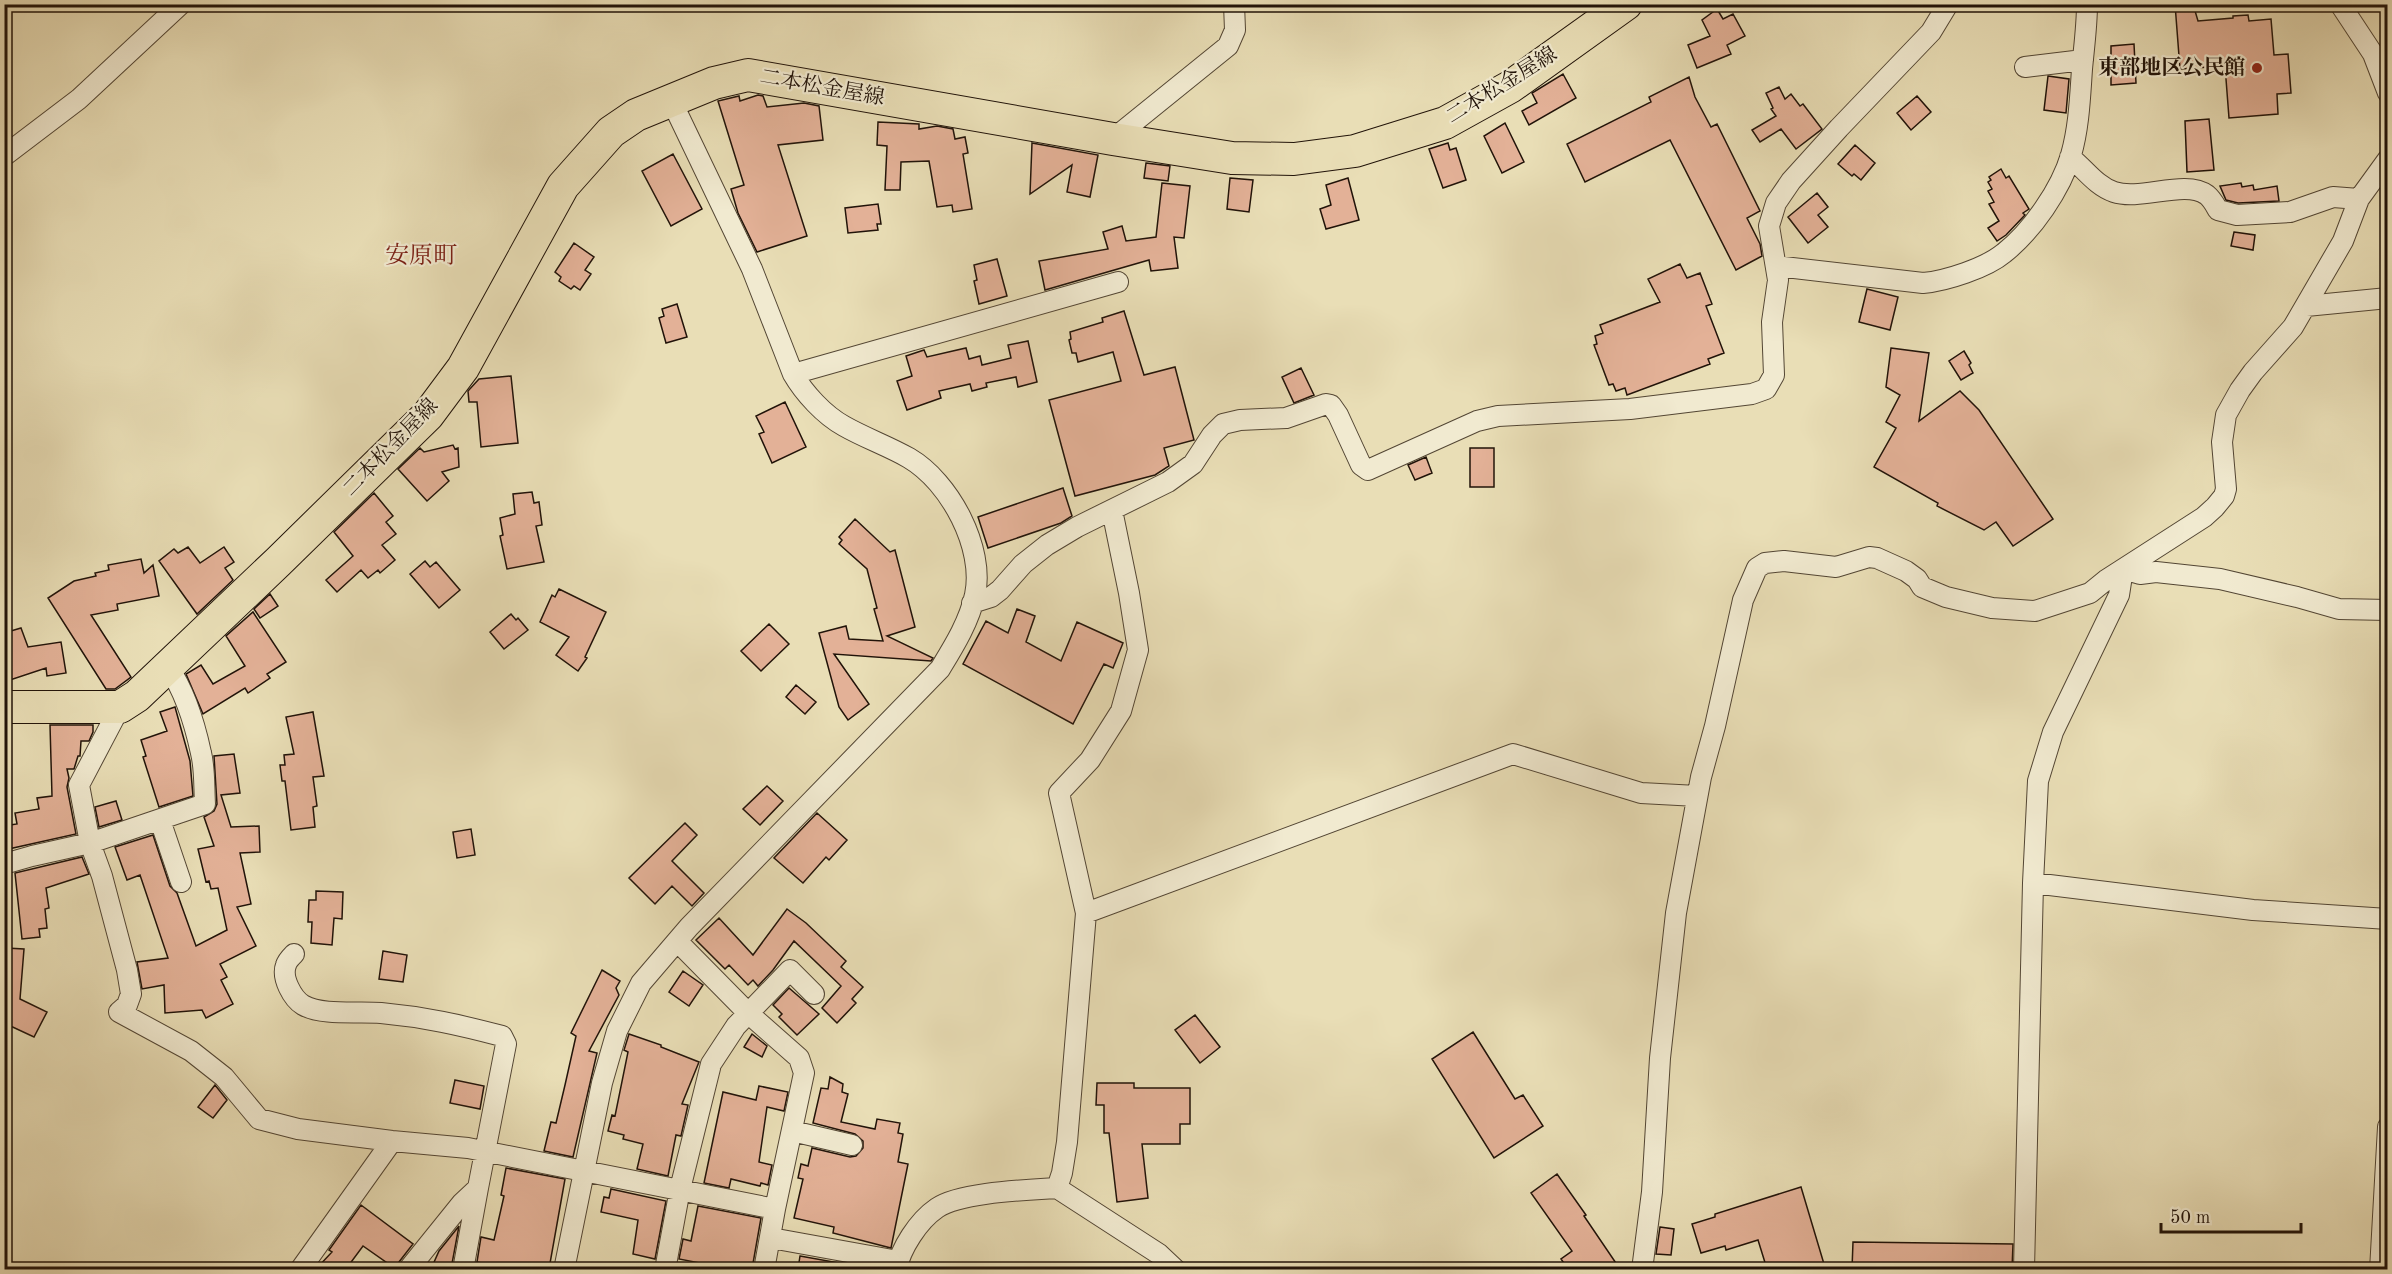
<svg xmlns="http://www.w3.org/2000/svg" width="2392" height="1274" viewBox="0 0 2392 1274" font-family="'Old Standard TT','Noto Serif JP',serif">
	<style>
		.building { fill: #e3b197; stroke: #211309; stroke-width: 1.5 }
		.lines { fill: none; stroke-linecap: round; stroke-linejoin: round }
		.minor-casing { stroke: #534634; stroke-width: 22 }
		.primary-casing { stroke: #211309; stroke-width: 34 }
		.minor { stroke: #f1ead0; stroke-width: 20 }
		.primary { stroke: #e9deb6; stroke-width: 32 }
		.poi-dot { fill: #8f2418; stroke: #f1ead0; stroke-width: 2 }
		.labels { text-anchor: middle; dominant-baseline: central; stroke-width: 4.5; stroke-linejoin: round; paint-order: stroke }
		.poi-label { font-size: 21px; font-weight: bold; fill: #211309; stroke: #f1ead0; text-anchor: end }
		.street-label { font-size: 21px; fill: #211309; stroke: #f1ead0 }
		.quarter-label { font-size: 24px; fill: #7a1f14; stroke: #f1ead0 }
	</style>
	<rect width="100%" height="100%" fill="#e9deb6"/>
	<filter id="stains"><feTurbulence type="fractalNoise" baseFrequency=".00333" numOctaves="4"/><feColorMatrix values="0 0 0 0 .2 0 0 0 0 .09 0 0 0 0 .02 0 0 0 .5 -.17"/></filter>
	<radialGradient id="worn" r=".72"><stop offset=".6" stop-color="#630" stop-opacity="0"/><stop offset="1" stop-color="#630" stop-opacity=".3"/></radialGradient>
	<!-- building -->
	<path class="building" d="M2175 4H2193L2198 21 2233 18V16L2248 15 2249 21 2271 19 2274 55 2288 54 2291 93 2277 94 2278 114 2229 118 2225 66 2180 69Z
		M1717 9 1723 19 1733 14 1745 36 1727 45 1731 54 1697 68 1688 45 1710 36 1702 20Z
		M2134 44 2136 83 2111 85V46Z
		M1563 74 1576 98 1529 125 1522 111 1537 103 1532 93Z
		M2048 76 2069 79 2066 113 2044 110Z
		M1689 77 1695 97 1711 127 1717 124 1760 211 1747 218 1760 244 1762 256 1736 270 1670 140 1585 182 1567 144 1651 102 1649 97Z
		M1779 87 1785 99 1791 94 1800 106 1803 104 1822 129 1796 149 1781 129 1760 142 1752 130 1776 116 1771 109 1773 108 1766 93Z
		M758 95 763 96 767 107 804 103 819 106 823 140 778 145 807 236 757 252 738 213 731 189 744 185 718 101 739 96 740 101Z
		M1917 96 1931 112 1911 130 1897 113Z
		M2209 119 2214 170 2187 172 2185 121Z
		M878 122 919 124V129L937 126 953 129 955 139 965 137 968 153 963 154 972 209 953 212 952 205 937 207 929 161 901 162 900 190H885L887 146 877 145Z
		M1505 123 1524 162 1502 173 1484 136Z
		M1032 143 1098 155 1090 197 1067 192 1072 165 1030 194Z
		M1448 143 1450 150 1456 148 1466 180 1443 188 1429 149Z
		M1855 145 1875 163 1861 180 1854 174 1852 176 1838 164Z
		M673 154 702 209 671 226 642 171Z
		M1146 163 1170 166 1168 181 1144 178Z
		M2001 169 2006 178 2009 176 2029 209 2023 213 2025 215 2006 235 1997 241 1988 228 1999 221 1989 204 1994 202 1988 191 1992 189 1988 182 1991 180 1989 177Z
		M1230 178 1253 180 1249 212 1227 209Z
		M1348 178 1359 220 1326 229 1320 209 1331 205 1326 185Z
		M1162 183 1190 186 1184 238 1174 237 1178 268 1151 271 1149 260 1045 290 1039 261 1108 249 1103 232 1122 226 1126 241 1156 237Z
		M2241 183 2242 187 2253 185 2254 190 2277 186 2279 201 2238 203 2226 200 2220 186Z
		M1817 193 1828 207 1818 215 1828 227 1808 243 1788 217Z
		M878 204 881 224H877L878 230 848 233 845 208Z
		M2234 232 2255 235 2253 250 2231 246Z
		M574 243 594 257 585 270 591 274 580 290 574 286 571 289 559 281 561 277 555 272Z
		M997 259 1007 296 979 304 974 281 977 280 974 265Z
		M1680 264 1687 278 1700 273 1712 304 1706 306 1724 353 1708 359 1710 364 1627 395 1625 388 1616 391 1613 384 1609 385 1594 345 1597 344 1595 336 1603 333 1600 325 1660 302 1648 279Z
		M1867 289 1898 297 1890 330 1859 322Z
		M677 304 687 337 666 343 659 318 664 316 662 309Z
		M1124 311 1144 375 1175 367 1194 440 1164 448 1169 466 1155 475 1075 496 1049 400 1121 381 1113 352 1078 362 1076 353H1072L1069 340 1071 339 1070 332 1103 322 1102 318Z
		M1028 341 1037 382 1018 387 1016 377 986 383 987 387 972 391 970 384 939 391 941 398 907 410 897 381 912 376 906 356 924 350 927 357 966 348 969 359 980 356 982 365 1011 358 1008 345Z
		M1891 348 1929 353 1919 421 1960 391 1979 410 2053 519 2013 546 1996 522 1984 530 1937 506 1938 503 1874 467 1896 428 1886 422 1900 395 1886 387Z
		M1964 351 1971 363 1969 365 1973 373 1961 380 1949 361Z
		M1301 368 1314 395 1294 403 1282 377Z
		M511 376 518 443 481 447 477 402H469L468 391 479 379Z
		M785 402 806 447 772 463 759 434 764 432 756 416Z
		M453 445 455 449 458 448 459 467 442 472 449 481 427 501 398 469 420 448 424 452Z
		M1470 448H1494V487H1470Z
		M1426 457 1432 473 1415 480 1408 465Z
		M1063 488 1072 516 1061 523 988 548 978 517Z
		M532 492 534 503 539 502 542 525 536 526 544 562 507 569 500 536 503 535 500 518 515 514 513 494Z
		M374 493 393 516 386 522 396 534 382 545 395 560 380 573 378 570 368 578 361 570 337 592 326 580 353 556 334 532Z
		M855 519 890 552 895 550 915 627 887 636 933 658 931 661 834 654 869 704 848 720 839 707 819 633 846 626 849 639 883 641 874 609 877 608 867 569 839 544 842 540 839 537Z
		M188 547 200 563 224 547 234 562 225 568 233 580 197 614 159 561 174 549 178 553Z
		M141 559 144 573 153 565 159 596 117 604 118 610 91 615 131 677 115 689H106L48 598 74 581 96 576 95 573 109 570 108 565Z
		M425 561 430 567 436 562 460 590 439 608 410 574Z
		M559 589 606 612 585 657 587 658 578 671 556 655 569 637 540 622 552 595 555 597Z
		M270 594 278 606 260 618 254 609Z
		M1017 609 1035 616 1026 642 1061 661 1077 622 1123 643 1113 668 1104 664 1073 724 963 664 986 621 1008 633Z
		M253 612 286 662 267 674 270 678 248 693 245 688 203 714 186 674 201 665 213 684 245 666 226 636Z
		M511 614 516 620 518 618 528 630 504 649 490 632Z
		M769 624 789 644 761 671 741 651Z
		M21 628 28 647 61 642 66 673 47 676 46 668 4 682V633Z
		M796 685 816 702 805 714 786 697Z
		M175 707 190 761 193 796 159 807 143 757 146 756 141 740 167 731 160 712Z
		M313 712 324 776 313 777 317 806 313 807 315 827 291 830 285 781H282L280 765H285L284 755 294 754 286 717Z
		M50 725H93V732L89 741H81L80 756H78L74 769H67L69 778 67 787 76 834 4 850V826L17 824 15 813 39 809 37 798 52 796Z
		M234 754 240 793 221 795 231 827 259 826 260 852 240 853 251 904 237 907 256 946 220 964 227 977 221 980 233 1004 206 1018 202 1010 165 1013 164 985 142 989 137 962 168 958 140 875 127 880 115 847 153 835 170 886 177 893 196 946 227 930 218 888 211 889 209 881 206 882 198 849 214 846 204 817 214 811 217 804 214 756Z
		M767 786 783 801 760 825 743 809Z
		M116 801 122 820 99 827 95 807Z
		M817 813 847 840 829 860 826 857 803 883 774 858Z
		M685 823 697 835 672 861 704 893 692 906 672 886 655 904 629 878Z
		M471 829 475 855 457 858 453 832Z
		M82 857 89 874 46 888 49 908 45 909 47 928 39 929 40 937 22 939 15 873Z
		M316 891 343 892 342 919 334 918 332 945 311 943 312 922H308L309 900H316Z
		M787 909 806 923 846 961 841 967 863 987 852 999 856 1003 837 1023 822 1008 841 986 794 941 773 970 758 986 753 980 748 985 729 965 725 969 696 940 719 918 753 955Z
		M6 948 24 949 20 999 47 1012 34 1037 4 1023Z
		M383 951 407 955 403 982 379 979Z
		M602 970 620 981 616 988 619 995 589 1051 597 1053 573 1157 544 1151 551 1122 556 1123 565 1085 576 1036 571 1033Z
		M683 971 703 985 689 1006 669 992Z
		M789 988 819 1014 797 1035 779 1017 782 1014 773 1005Z
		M1195 1015 1220 1047 1200 1063 1175 1030Z
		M1473 1032 1515 1099 1523 1095 1543 1126 1494 1158 1432 1059Z
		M629 1034 661 1045V1047L699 1062 682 1104 688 1105 681 1136 676 1135 668 1176 637 1169 643 1144 623 1139 624 1135 608 1131 612 1115 615 1116 628 1052 624 1050Z
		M752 1034 767 1046 762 1057 744 1047Z
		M830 1077 843 1084 842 1092 848 1094 841 1122 875 1129 877 1119 900 1123 898 1133 903 1134 898 1162 908 1164 891 1248 833 1233 834 1227 794 1218 803 1179 798 1178 801 1164 808 1166 812 1148 850 1157 856 1156 863 1148V1141L855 1134 813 1123 821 1088 828 1089Z
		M455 1080 484 1086 480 1109 450 1103Z
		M1097 1083H1134V1088H1190V1124H1180V1144H1142L1148 1198 1117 1202 1109 1133H1104V1105H1096Z
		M215 1085 227 1100 213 1118 198 1107Z
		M759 1086 788 1092 784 1111 767 1107 759 1162 772 1165 768 1185 761 1183 760 1186 731 1179 729 1188 704 1183 723 1092 756 1100Z
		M506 1168 565 1179 549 1269H491L492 1265 477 1262 481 1237 494 1240 504 1196 501 1195Z
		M1557 1174 1586 1215 1584 1216 1620 1269H1568L1561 1259 1572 1251 1531 1193Z
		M1801 1187 1824 1264 1807 1269H1767L1758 1240 1726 1250 1725 1246 1701 1253 1692 1224 1715 1217V1214Z
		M611 1189 666 1201 655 1259 633 1254 638 1220 601 1212 604 1197 609 1198Z
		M361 1205 413 1244 399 1262 396 1269 363 1246 346 1269H316L332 1252 329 1250Z
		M698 1206 761 1218 752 1269H699L700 1263 679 1259 683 1239 691 1241Z
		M459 1226 451 1269H431L439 1251Z
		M1660 1227 1674 1229 1671 1255 1656 1254Z
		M1853 1242 2013 1244 2012 1269H1852Z
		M800 1256 845 1264 844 1269H798Z"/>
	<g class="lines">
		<defs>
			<path id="minor" d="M2340 4 2373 54 2388 93
				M2025 67 2083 60
				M1113 139 1228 46 1235 30 1234 4
				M4 156 79 99 181 4
				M2070 157C2085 169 2096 186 2114 192 2141 201 2185 179 2207 195 2212 199 2215 205 2218 210L2237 215 2290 212 2333 197 2359 199
				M1776 266 1923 283C1946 281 1986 268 2004 253 2032 231 2061 189 2071 155 2079 127 2080 98 2082 69 2084 47 2087 26 2087 4
				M2306 306 2388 298
				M793 374 1118 282
				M1112 510 1129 593 1138 650 1121 711 1090 760 1059 793 1086 913 1067 1142 1062 1173 1057 1188 1159 1254 1176 1270
				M972 603 991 597 1000 590 1023 564 1047 545 1077 527 1168 482 1193 464 1212 435 1223 424 1240 420 1286 418 1326 404 1331 405 1338 415 1361 465 1368 470 1477 421 1498 416 1630 409 1752 394 1766 389 1774 375 1772 322 1778 280 1769 226 1776 203 1791 181 1839 128 1931 32 1948 4
				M120 707 79 785 90 843 102 876 127 970 131 994 127 1005 119 1012 191 1051 224 1077 259 1119 298 1129 392 1141 468 1148 775 1209
				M160 820 181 882
				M4 864 32 856 90 843 205 804C204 787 205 769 201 753 195 725 184 690 168 667
				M2033 883 2253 910 2388 919
				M1086 913 1513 754 1641 793 1697 796
				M677 941 748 1013 799 1058 804 1073 775 1209 764 1270
				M294 954C291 957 287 961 286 965 281 978 293 999 303 1005 322 1016 359 1011 381 1013 425 1017 460 1025 502 1036L506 1044 478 1188 462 1203 408 1270
				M792 1131 852 1145
				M771 1238 898 1261
				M300 1270 392 1141
				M463 1270 478 1188
				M564 1270 602 1083 617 1031 641 983 689 927 940 669C954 646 969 622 975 595 985 548 950 482 909 458 888 446 865 438 844 426 824 415 804 393 793 374L752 269 671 100
				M665 1270 680 1189 711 1064 736 1026 790 970 814 994
				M896 1270C901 1248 918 1221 937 1208 960 1192 1028 1190 1057 1188
				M1642 1270 1652 1192 1660 1058 1676 913 1701 777 1715 726 1743 600 1757 568 1765 563 1784 561 1836 567 1869 557 1877 558 1906 571 1917 579 1922 587 1946 597 1992 608 2035 611 2090 593 2106 580 2204 517 2215 507 2224 496 2226 489 2222 442 2226 415 2240 390 2253 372 2293 327 2343 241 2359 199 2388 159
				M2024 1270 2033 883 2038 781 2053 732 2119 595 2123 569 2140 574 2156 572 2220 579 2297 597 2339 609 2388 610
				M2380 1270 2388 1127"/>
			<path id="primary" d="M4 707H120L137 696 278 562 428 415 463 368 563 186 611 132 636 115 714 83 748 75 1113 139 1232 158 1294 159 1355 151 1445 123 1510 87 1626 4"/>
		</defs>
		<!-- minor casing -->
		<use href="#minor" class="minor-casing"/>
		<!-- primary casing -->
		<use href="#primary" class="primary-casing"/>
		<!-- minor -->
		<use href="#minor" class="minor"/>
		<!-- primary -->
		<use href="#primary" class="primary"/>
	</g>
	<!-- markers -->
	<circle class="poi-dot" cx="2257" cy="68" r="6"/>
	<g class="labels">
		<!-- poi labels -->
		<g class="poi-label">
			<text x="2245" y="68">東部地区公民館</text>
		</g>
		<!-- street labels -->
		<g class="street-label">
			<text transform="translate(1502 86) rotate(-32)">二本松金屋線</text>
			<text transform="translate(822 88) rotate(10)">二本松金屋線</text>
			<text transform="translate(391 448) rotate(-46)">二本松金屋線</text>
		</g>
		<!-- quarter labels -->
		<g class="quarter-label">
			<text x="421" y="257">安原町</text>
		</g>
	</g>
	<!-- margin -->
	<rect width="2392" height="1274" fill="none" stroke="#e9deb6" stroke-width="24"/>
	<rect x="6" y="6" width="2380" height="1262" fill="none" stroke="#211309" stroke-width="3"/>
	<rect x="12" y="12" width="2368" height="1250" fill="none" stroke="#211309" stroke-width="1.5"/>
	<!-- scale -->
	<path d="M2161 1223v9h140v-9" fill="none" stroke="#211309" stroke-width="3"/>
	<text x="2170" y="1223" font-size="18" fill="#211309" stroke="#f1ead0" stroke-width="4.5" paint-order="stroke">50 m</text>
	<rect width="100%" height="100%" filter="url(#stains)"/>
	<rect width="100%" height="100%" fill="url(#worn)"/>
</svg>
